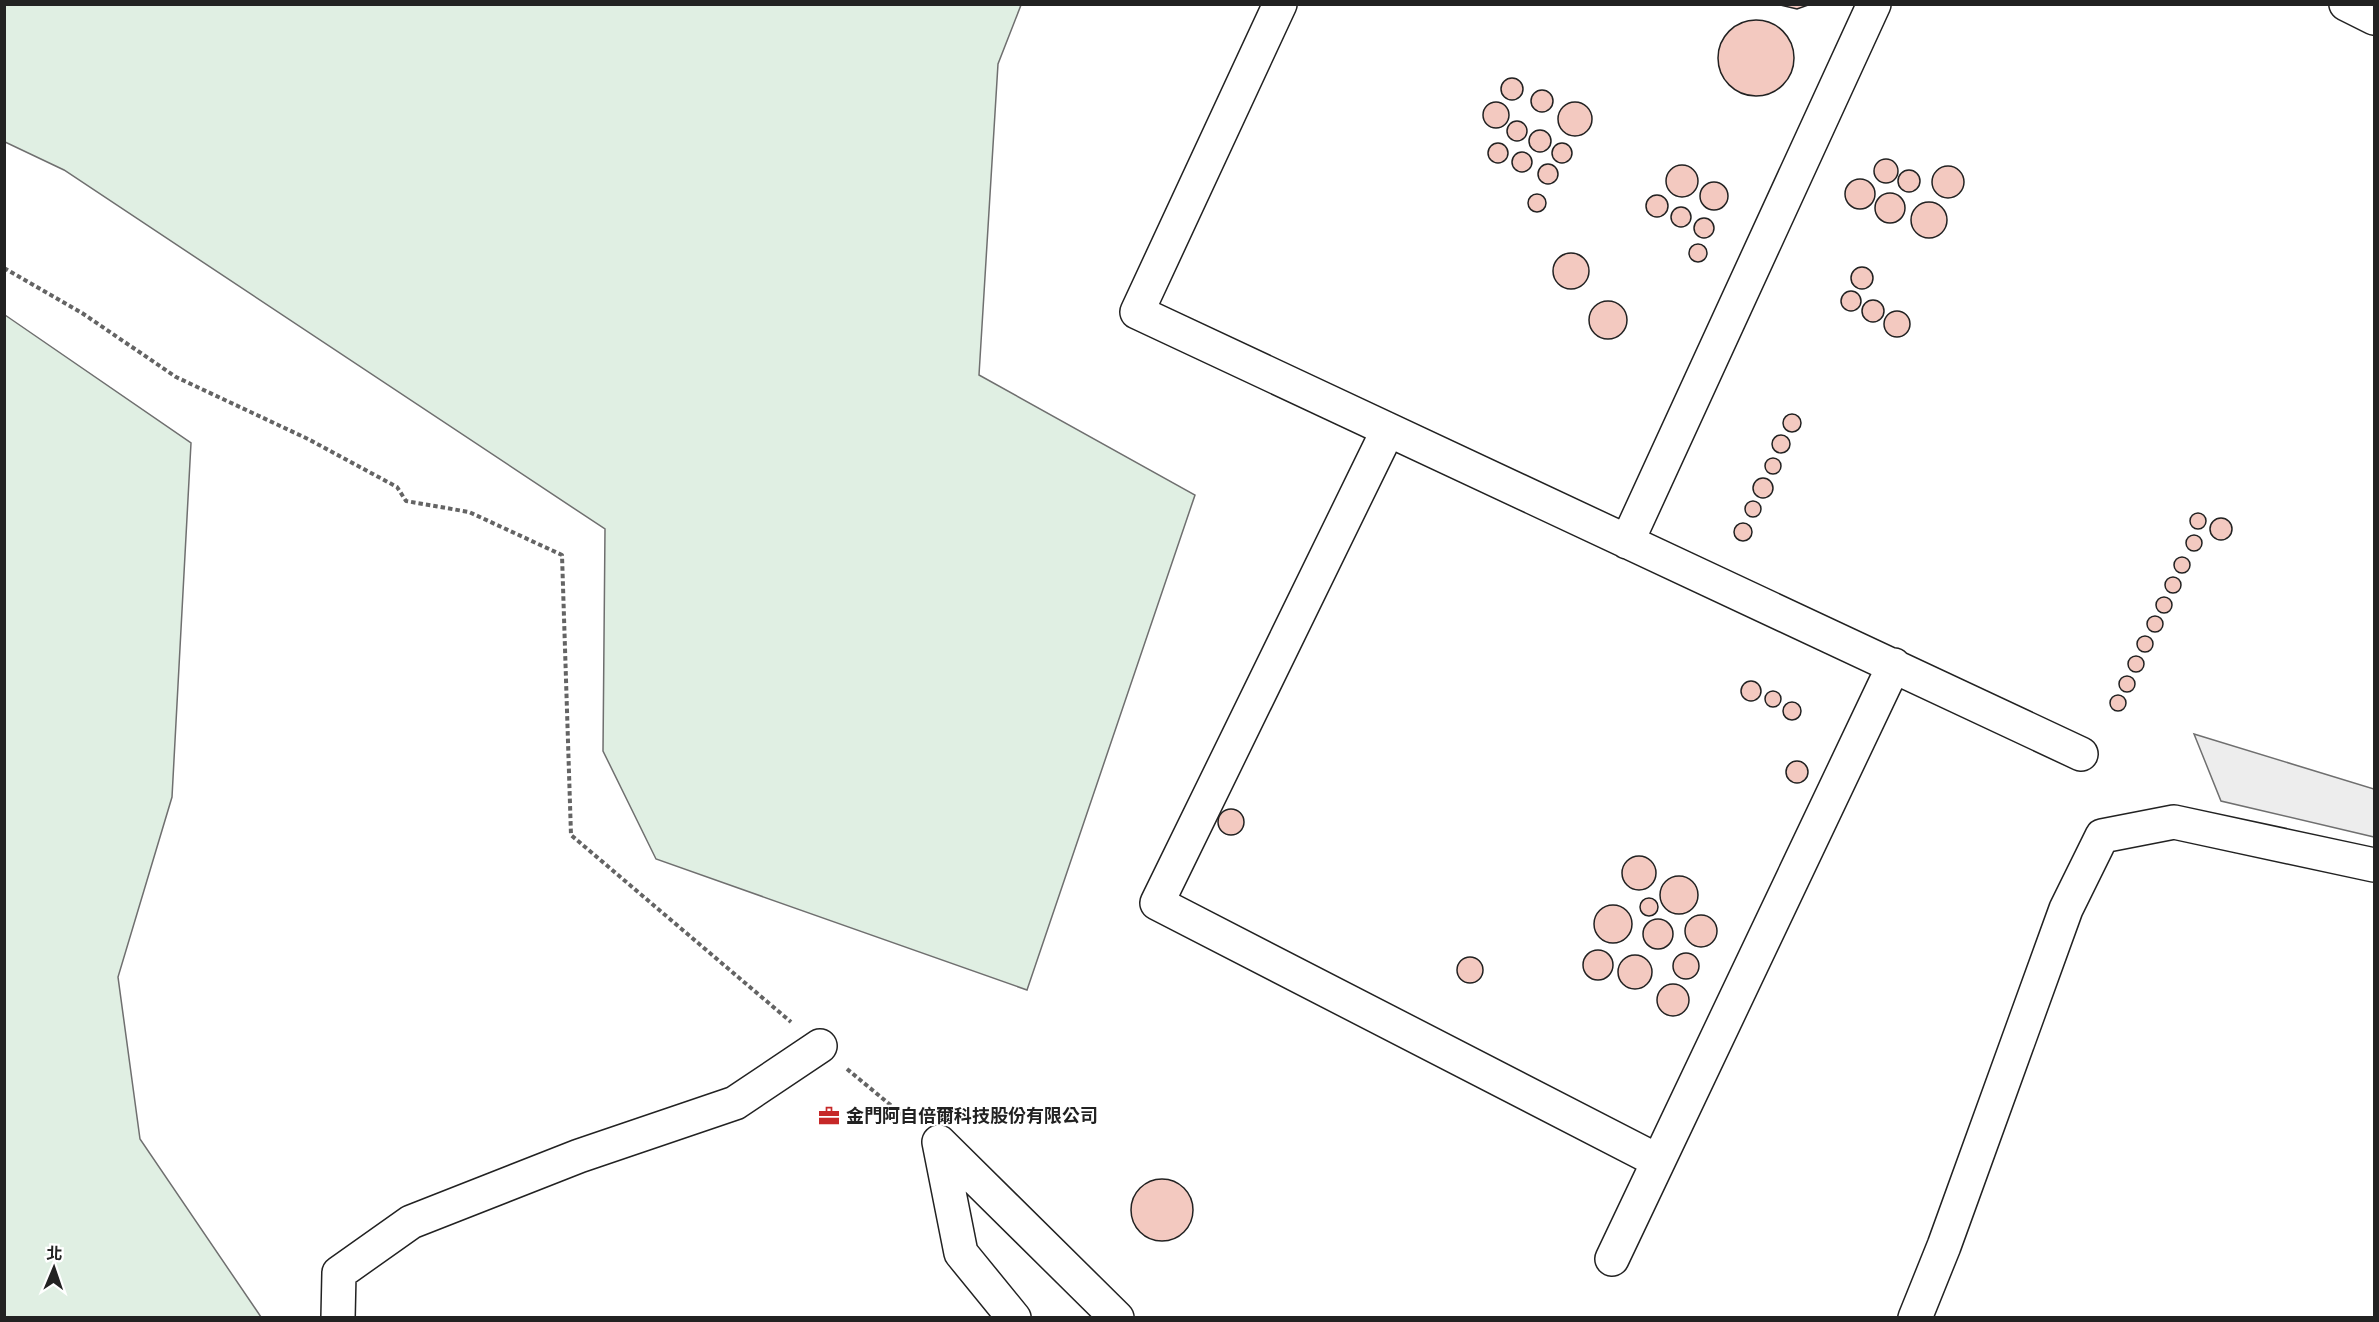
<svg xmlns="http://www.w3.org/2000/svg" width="2379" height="1322" viewBox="0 0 2379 1322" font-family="Karla,'Noto Sans TC',sans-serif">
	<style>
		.green { fill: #e0efe3; stroke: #6f6f6f; stroke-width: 1.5 }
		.parking { fill: #ededed; stroke: #6f6f6f; stroke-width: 1.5 }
		.building { fill: #f3c9c0; stroke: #222; stroke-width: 1.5 }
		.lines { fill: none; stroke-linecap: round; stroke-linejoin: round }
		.minor-casing { stroke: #222; stroke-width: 36 }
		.path { stroke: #646464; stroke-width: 4; stroke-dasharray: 4.5 3; stroke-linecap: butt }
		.minor { stroke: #fff; stroke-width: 33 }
		.labels { text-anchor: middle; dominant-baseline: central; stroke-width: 4.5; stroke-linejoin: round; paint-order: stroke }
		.poi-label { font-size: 18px; font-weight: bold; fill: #222; stroke: #fff; text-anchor: start }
	</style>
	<rect width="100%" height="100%" fill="#fff"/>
	<!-- green -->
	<path class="green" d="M5 4 1021 5 998 64 979 375 1195 495 1027 990 656 859 603 751 605 529 64 170 5 142Z
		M5 315 191 443 172 797 118 977 140 1139 261 1317H5Z"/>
	<!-- parking -->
	<path class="parking" d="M2194 734 2374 789V837L2221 801Z"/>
	<!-- building -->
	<path class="building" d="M1776 4H1811L1797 9Z
		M1718 58a38 38 0 1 1 76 0a38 38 0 1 1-76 0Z
		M1501 89a11 11 0 1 1 22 0a11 11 0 1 1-22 0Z
		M1531 101a11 11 0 1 1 22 0a11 11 0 1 1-22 0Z
		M1558 119a17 17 0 1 1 34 0a17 17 0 1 1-34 0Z
		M1483 115a13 13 0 1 1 26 0a13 13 0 1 1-26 0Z
		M1507 131a10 10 0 1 1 20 0a10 10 0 1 1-20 0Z
		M1529 141a11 11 0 1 1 22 0a11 11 0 1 1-22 0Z
		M1552 153a10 10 0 1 1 20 0a10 10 0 1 1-20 0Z
		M1488 153a10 10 0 1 1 20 0a10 10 0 1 1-20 0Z
		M1512 162a10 10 0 1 1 20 0a10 10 0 1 1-20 0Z
		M1874 171a12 12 0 1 1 24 0a12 12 0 1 1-24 0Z
		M1538 174a10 10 0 1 1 20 0a10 10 0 1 1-20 0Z
		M1666 181a16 16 0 1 1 32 0a16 16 0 1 1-32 0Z
		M1932 182a16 16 0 1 1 32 0a16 16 0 1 1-32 0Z
		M1898 181a11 11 0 1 1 22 0a11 11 0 1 1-22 0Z
		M1845 194a15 15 0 1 1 30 0a15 15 0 1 1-30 0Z
		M1700 196a14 14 0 1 1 28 0a14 14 0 1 1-28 0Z
		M1875 208a15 15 0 1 1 30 0a15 15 0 1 1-30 0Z
		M1528 203a9 9 0 1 1 18 0a9 9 0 1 1-18 0Z
		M1646 206a11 11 0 1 1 22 0a11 11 0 1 1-22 0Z
		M1911 220a18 18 0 1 1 36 0a18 18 0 1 1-36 0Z
		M1671 217a10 10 0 1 1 20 0a10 10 0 1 1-20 0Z
		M1694 228a10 10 0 1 1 20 0a10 10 0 1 1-20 0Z
		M1689 253a9 9 0 1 1 18 0a9 9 0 1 1-18 0Z
		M1553 271a18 18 0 1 1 36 0a18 18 0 1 1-36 0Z
		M1851 278a11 11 0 1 1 22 0a11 11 0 1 1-22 0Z
		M1841 301a10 10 0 1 1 20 0a10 10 0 1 1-20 0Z
		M1862 311a11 11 0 1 1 22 0a11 11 0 1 1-22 0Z
		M1589 320a19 19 0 1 1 38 0a19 19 0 1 1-38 0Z
		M1884 324a13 13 0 1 1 26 0a13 13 0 1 1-26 0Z
		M1783 423a9 9 0 1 1 18 0a9 9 0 1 1-18 0Z
		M1772 444a9 9 0 1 1 18 0a9 9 0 1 1-18 0Z
		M1765 466a8 8 0 1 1 16 0a8 8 0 1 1-16 0Z
		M1753 488a10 10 0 1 1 20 0a10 10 0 1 1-20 0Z
		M1745 509a8 8 0 1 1 16 0a8 8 0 1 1-16 0Z
		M2190 521a8 8 0 1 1 16 0a8 8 0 1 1-16 0Z
		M2210 529a11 11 0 1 1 22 0a11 11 0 1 1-22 0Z
		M1734 532a9 9 0 1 1 18 0a9 9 0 1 1-18 0Z
		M2186 543a8 8 0 1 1 16 0a8 8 0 1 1-16 0Z
		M2174 565a8 8 0 1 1 16 0a8 8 0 1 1-16 0Z
		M2165 585a8 8 0 1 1 16 0a8 8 0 1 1-16 0Z
		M2156 605a8 8 0 1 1 16 0a8 8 0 1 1-16 0Z
		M2147 624a8 8 0 1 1 16 0a8 8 0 1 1-16 0Z
		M2137 644a8 8 0 1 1 16 0a8 8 0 1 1-16 0Z
		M2128 664a8 8 0 1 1 16 0a8 8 0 1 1-16 0Z
		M2119 684a8 8 0 1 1 16 0a8 8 0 1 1-16 0Z
		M1741 691a10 10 0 1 1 20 0a10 10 0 1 1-20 0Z
		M1765 699a8 8 0 1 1 16 0a8 8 0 1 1-16 0Z
		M2110 703a8 8 0 1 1 16 0a8 8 0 1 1-16 0Z
		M1783 711a9 9 0 1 1 18 0a9 9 0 1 1-18 0Z
		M1786 772a11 11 0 1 1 22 0a11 11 0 1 1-22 0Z
		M1218 822a13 13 0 1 1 26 0a13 13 0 1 1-26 0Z
		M1622 873a17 17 0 1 1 34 0a17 17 0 1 1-34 0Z
		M1660 895a19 19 0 1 1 38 0a19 19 0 1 1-38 0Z
		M1640 907a9 9 0 1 1 18 0a9 9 0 1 1-18 0Z
		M1594 924a19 19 0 1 1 38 0a19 19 0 1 1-38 0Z
		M1685 931a16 16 0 1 1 32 0a16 16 0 1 1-32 0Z
		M1643 934a15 15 0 1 1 30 0a15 15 0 1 1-30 0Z
		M1583 965a15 15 0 1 1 30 0a15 15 0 1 1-30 0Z
		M1673 966a13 13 0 1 1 26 0a13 13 0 1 1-26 0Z
		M1618 972a17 17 0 1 1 34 0a17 17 0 1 1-34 0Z
		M1457 970a13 13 0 1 1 26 0a13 13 0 1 1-26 0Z
		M1657 1000a16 16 0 1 1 32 0a16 16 0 1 1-32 0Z
		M1131 1210a31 31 0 1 1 62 0a31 31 0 1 1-62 0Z"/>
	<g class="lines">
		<defs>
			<path id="minor" d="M1280 4 1137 312 2081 754
				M2346 4 2374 18
				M1388 430 1157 903 1658 1161
				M1627 542 1874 4
				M939 1142 1117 1318
				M939 1142 961 1253 1014 1318
				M1612 1259 1894 665
				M338 1318 339 1273 411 1222 579 1156 735 1103 820 1046
				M1915 1318 1944 1246 2066 909 2102 836 2174 822 2374 865"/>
		</defs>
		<!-- minor casing -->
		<use href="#minor" class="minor-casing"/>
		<!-- path -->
		<path class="path" d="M4 268 82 313 176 377 308 439 397 487 406 501 469 512 562 555 571 835 791 1022
			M847 1069 911 1122"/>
		<!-- minor -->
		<use href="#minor" class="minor"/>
	</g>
	<!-- icons -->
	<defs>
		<symbol id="office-bare" viewBox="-9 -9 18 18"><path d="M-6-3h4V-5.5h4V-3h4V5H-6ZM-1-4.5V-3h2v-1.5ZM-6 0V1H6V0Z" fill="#c62828" stroke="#fff" stroke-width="2.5" paint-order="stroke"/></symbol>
	</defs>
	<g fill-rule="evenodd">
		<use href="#office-bare" x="814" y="1101" width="30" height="30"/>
	</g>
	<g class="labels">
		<!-- poi labels -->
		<g class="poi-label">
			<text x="846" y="1116">金門阿自倍爾科技股份有限公司</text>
		</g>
	</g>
	<!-- border -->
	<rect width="2379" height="1322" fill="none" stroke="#222222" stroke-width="12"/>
	<!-- north arrow -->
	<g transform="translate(54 1268) rotate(2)" stroke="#ffffff" stroke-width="4.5" paint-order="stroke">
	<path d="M0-4.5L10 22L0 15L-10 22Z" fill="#222222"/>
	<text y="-9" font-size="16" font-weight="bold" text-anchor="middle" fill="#222222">北</text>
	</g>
</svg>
